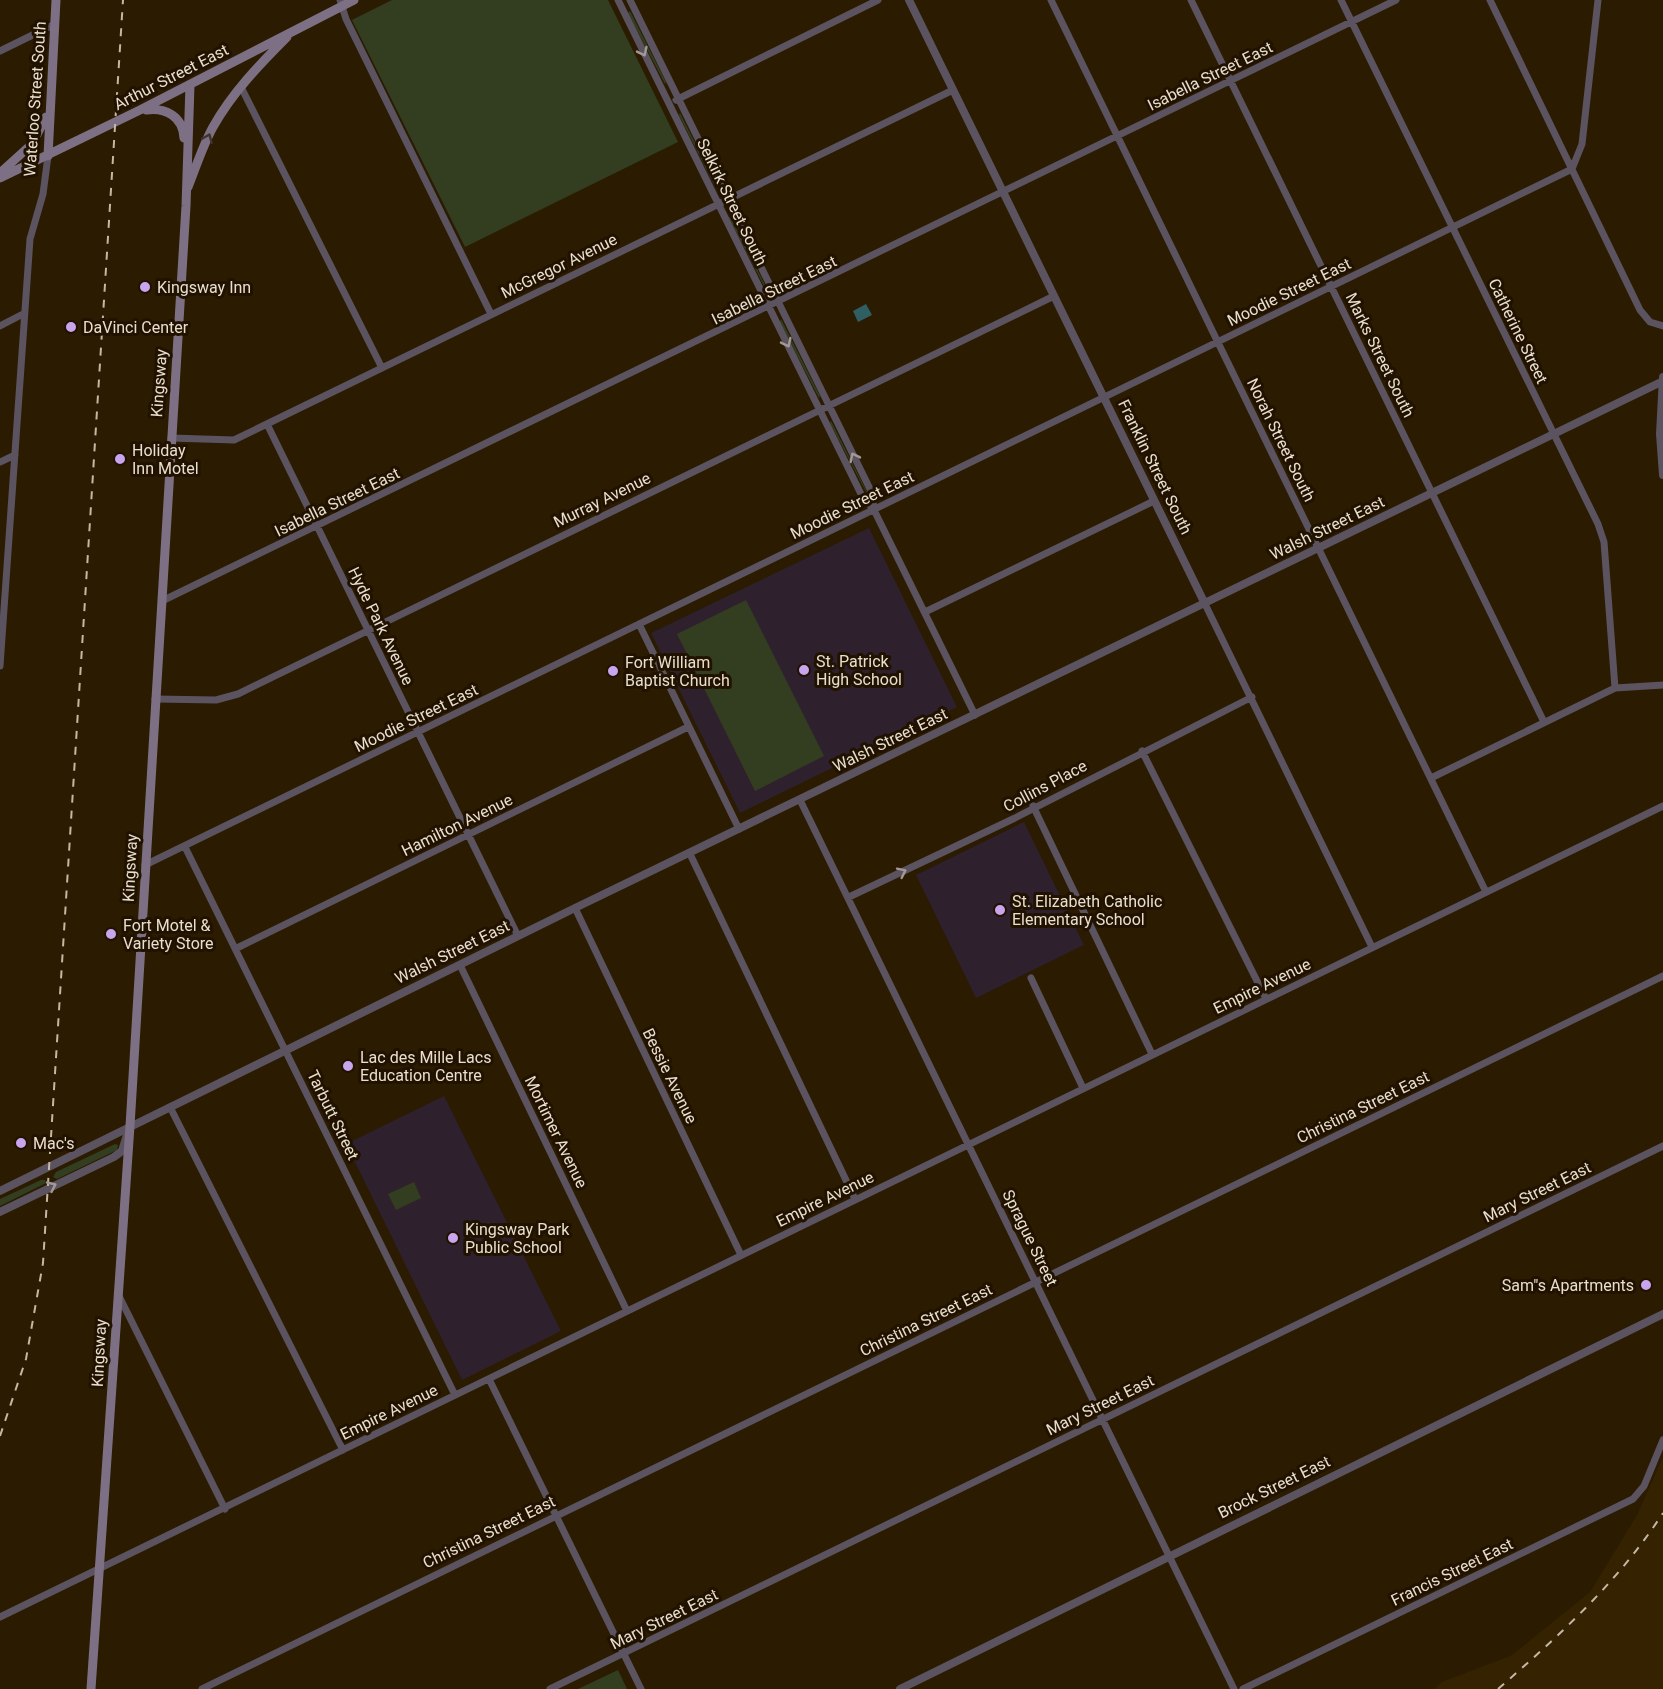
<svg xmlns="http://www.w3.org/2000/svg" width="1663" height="1689" viewBox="0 0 1663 1689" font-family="Roboto,sans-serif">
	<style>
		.built { fill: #352200 }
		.education { fill: #2e202d }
		.green { fill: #333e20 }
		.water { fill: #2f5e63 }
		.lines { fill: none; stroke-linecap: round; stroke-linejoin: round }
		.minor { stroke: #5b535f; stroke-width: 7 }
		.tertiary { stroke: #5b535f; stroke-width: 8 }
		.secondary { stroke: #7d7084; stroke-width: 9 }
		.rail { stroke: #c4b8a6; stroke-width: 2; stroke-dasharray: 8 8; stroke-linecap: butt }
		.oneway { stroke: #a29997 }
		.oneway2 { stroke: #41332e }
		.poi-dot { fill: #c9a5ee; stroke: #211200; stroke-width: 2 }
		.labels { text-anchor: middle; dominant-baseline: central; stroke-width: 6; stroke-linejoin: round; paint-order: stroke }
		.street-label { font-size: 16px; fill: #e9dfcf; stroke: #211200 }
		.poi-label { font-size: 16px; fill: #e9dfcf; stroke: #211200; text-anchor: start }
	</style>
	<rect width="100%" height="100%" fill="#2b1b00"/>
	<!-- built -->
	<path class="built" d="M1663 1457V1689H1434L1442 1682 1512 1655 1590 1592 1637 1515Z"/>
	<!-- education -->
	<path class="education" d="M869 528 957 707 740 813 651 633Z
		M1024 822 1084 945 976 998 916 875Z
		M444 1096 561 1331 462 1380 346 1144Z"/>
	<!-- green -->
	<path class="green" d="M392 0H608L678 142 465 247 352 20Z
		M630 11 666 82 665 84 628 13Z
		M680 113 716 185 715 187 679 115Z
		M730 216 766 287V290L729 218Z
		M781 319 820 396 819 398 780 322Z
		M831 421 867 492V494L830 423Z
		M746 600 824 756 755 791 677 634Z
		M115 1144 118 1145 117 1150 57 1179 53 1177 56 1172Z
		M41 1180H45L46 1183 0 1206V1199Z
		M414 1182 421 1198 396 1210 388 1194Z
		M618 1670 627 1689H578Z"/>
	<!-- water -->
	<path class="water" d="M866 304 872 315 858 322 853 311Z"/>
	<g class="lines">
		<!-- minor -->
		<path class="minor" d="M340 0 346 19 491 314
			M618 0 862 496 874 510 975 715
			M630 0 871 491 874 508
			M1051 0 1486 892
			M1191 0 1544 722
			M1341 0 1598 524 1604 542 1615 688
			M1490 0 1640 310 1650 322 1663 326
			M0 51 55 24
			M241 87 382 368
			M676 100 878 0
			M1572 169 1582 144 1598 0
			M0 326 23 314
			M267 424 518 936
			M171 438 234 440 953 90
			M0 462 15 455
			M162 601 1396 0
			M1205 604 1372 947
			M925 612 1154 501
			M639 624 739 829
			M0 666 30 239 43 194 48 156
			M155 699 216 700 238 694 1054 296
			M1142 751 1266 999
			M1431 778 1615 688 1663 685
			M800 800 1234 1689
			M1033 806 1152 1054
			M185 847 455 1395
			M690 854 855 1199
			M145 865 1572 169
			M849 897 1015 818 1252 697
			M575 908 741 1255
			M237 948 688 727
			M460 965 627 1311
			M1031 978 1083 1088
			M170 1107 343 1450
			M119 1296 225 1509
			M489 1379 641 1689
			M0 1617 1663 806
			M202 1689 1663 976
			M550 1689 1663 1146
			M1243 1689 1633 1499 1644 1486 1663 1440"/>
		<!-- tertiary -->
		<path class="tertiary" d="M909 0 1205 604
			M1663 377 1660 434 1663 475
			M0 1191 575 908 1663 381
			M0 1212 114 1157 122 1151 127 1135
			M900 1689 1663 1314"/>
		<!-- secondary -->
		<path class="secondary" d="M146 110C166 107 183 117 184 138
			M48 156 56 0
			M0 173 32 144 46 117
			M0 178 140 110 354 0
			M188 187C196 167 203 145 213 127 232 93 259 65 287 37
			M91 1689 130 1126 186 206 190 85"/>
		<!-- rail -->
		<path class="rail" d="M0 1436 26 1359 43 1263 123 0
			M1498 1689C1560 1635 1618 1582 1663 1513"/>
	</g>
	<!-- one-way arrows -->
	<defs><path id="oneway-chevron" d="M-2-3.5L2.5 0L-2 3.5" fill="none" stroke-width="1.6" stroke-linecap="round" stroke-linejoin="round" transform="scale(1.5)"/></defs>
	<g class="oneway">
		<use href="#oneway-chevron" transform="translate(643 52) rotate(64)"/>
		<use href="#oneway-chevron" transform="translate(787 343) rotate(64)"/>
		<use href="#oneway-chevron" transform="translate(854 457) rotate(-116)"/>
		<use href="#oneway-chevron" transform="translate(902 872) rotate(-26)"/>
		<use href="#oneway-chevron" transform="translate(52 1186) rotate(-25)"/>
	</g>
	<use class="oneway2" href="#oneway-chevron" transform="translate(208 138) rotate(-67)"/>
	<!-- markers -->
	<g class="poi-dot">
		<circle cx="145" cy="287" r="6"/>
		<circle cx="71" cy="327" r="6"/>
		<circle cx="120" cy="459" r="6"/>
		<circle cx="804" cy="670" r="6"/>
		<circle cx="613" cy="671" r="6"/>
		<circle cx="1000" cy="910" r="6"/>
		<circle cx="111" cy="934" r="6"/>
		<circle cx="348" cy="1066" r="6"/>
		<circle cx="21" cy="1143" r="6"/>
		<circle cx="453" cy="1238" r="6"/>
		<circle cx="1646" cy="1285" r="6"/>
	</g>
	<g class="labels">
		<!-- street labels -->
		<g class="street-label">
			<text transform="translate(1210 76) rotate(-26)">Isabella Street East</text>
			<text transform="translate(171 77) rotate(-27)">Arthur Street East</text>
			<text transform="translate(35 99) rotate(-86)">Waterloo Street South</text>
			<text transform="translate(732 202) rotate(64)">Selkirk Street South</text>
			<text transform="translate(559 266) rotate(-26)">McGregor Avenue</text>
			<text transform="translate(774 290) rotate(-26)">Isabella Street East</text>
			<text transform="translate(1289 292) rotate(-26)">Moodie Street East</text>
			<text transform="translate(1518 331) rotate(64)">Catherine Street</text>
			<text transform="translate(1380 355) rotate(64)">Marks Street South</text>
			<text transform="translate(159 383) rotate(-86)">Kingsway</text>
			<text transform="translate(1281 440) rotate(64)">Norah Street South</text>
			<text transform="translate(1155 467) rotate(64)">Franklin Street South</text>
			<text transform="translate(602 500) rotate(-26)">Murray Avenue</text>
			<text transform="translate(337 502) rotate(-26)">Isabella Street East</text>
			<text transform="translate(852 505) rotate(-26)">Moodie Street East</text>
			<text transform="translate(1327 528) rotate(-26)">Walsh Street East</text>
			<text transform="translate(381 626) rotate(64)">Hyde Park Avenue</text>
			<text transform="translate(416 718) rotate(-26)">Moodie Street East</text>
			<text transform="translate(890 740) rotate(-26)">Walsh Street East</text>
			<text transform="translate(1045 786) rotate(-28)">Collins Place</text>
			<text transform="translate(457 825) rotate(-26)">Hamilton Avenue</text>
			<text transform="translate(130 868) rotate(-87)">Kingsway</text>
			<text transform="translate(452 952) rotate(-26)">Walsh Street East</text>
			<text transform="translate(1262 986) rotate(-26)">Empire Avenue</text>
			<text transform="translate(670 1076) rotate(64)">Bessie Avenue</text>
			<text transform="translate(1363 1107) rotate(-26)">Christina Street East</text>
			<text transform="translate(333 1115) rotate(64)">Tarbutt Street</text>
			<text transform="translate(556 1132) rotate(64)">Mortimer Avenue</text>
			<text transform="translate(1537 1192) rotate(-26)">Mary Street East</text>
			<text transform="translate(825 1199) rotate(-26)">Empire Avenue</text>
			<text transform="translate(1030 1238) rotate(64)">Sprague Street</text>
			<text transform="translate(926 1320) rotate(-26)">Christina Street East</text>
			<text transform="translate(99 1353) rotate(-87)">Kingsway</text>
			<text transform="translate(1100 1405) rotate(-26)">Mary Street East</text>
			<text transform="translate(389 1412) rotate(-26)">Empire Avenue</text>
			<text transform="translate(1274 1487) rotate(-26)">Brock Street East</text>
			<text transform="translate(489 1532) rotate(-26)">Christina Street East</text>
			<text transform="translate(1452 1572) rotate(-26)">Francis Street East</text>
			<text transform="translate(664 1619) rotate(-26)">Mary Street East</text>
		</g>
		<!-- poi labels -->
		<g class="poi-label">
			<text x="157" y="287">Kingsway Inn</text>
			<text x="83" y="327">DaVinci Center</text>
			<text x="132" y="450">Holiday<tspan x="132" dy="18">Inn Motel</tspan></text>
			<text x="816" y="661">St. Patrick<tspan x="816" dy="18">High School</tspan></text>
			<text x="625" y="662">Fort William<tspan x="625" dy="18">Baptist Church</tspan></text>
			<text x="1012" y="901">St. Elizabeth Catholic<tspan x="1012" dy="18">Elementary School</tspan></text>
			<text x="123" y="925">Fort Motel &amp;<tspan x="123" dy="18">Variety Store</tspan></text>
			<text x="360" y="1057">Lac des Mille Lacs<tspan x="360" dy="18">Education Centre</tspan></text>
			<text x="33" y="1143">Mac's</text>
			<text x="465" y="1229">Kingsway Park<tspan x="465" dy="18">Public School</tspan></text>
			<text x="1634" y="1285" text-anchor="end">Sam"s Apartments</text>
		</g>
	</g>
</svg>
